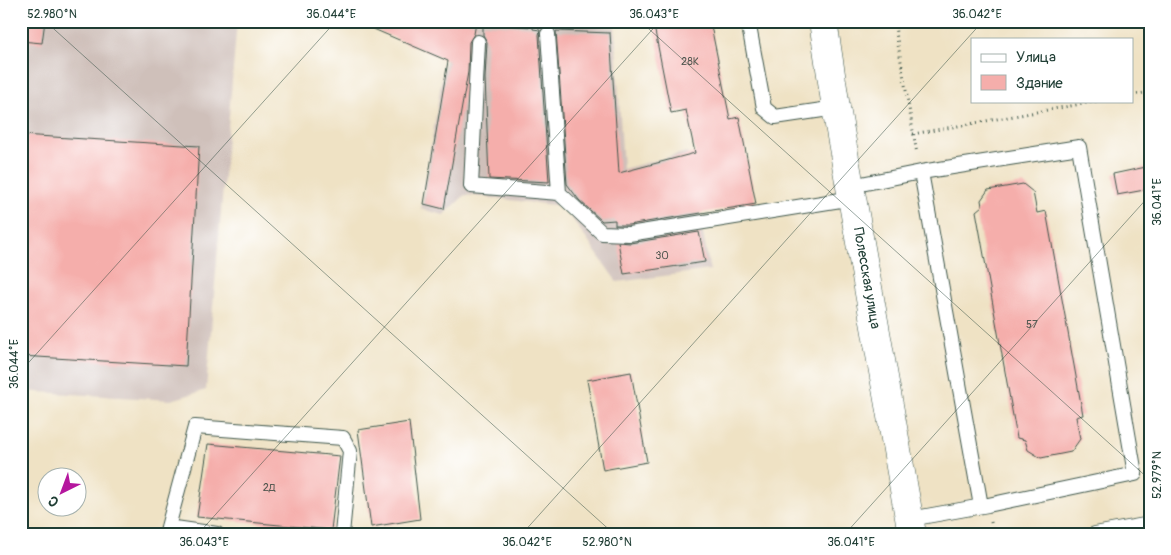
<svg xmlns="http://www.w3.org/2000/svg" width="1171" height="555" viewBox="0 0 1171 555" font-family="Pangolin,sans-serif">
	<style>
		.industrial { fill: #cfc0ba }
		.building { fill: #f5aeab }
		.lines { fill: none; stroke-linecap: round; stroke-linejoin: round }
		.service-casing { stroke: #3e564a; stroke-width: 16 }
		.tertiary-casing { stroke: #3e564a; stroke-width: 29 }
		.path { stroke: #3e564a; stroke-width: 3; stroke-dasharray: 1 4; stroke-linecap: butt }
		.service { stroke: #fff; stroke-width: 14 }
		.tertiary { stroke: #fff; stroke-width: 28 }
		.ticks { fill: none; stroke: #1f3d34; stroke-width: 1; stroke-opacity: 0.45 }
		.labels { text-anchor: middle; dominant-baseline: central; stroke-width: 5; stroke-linejoin: round; paint-order: stroke }
		.number-label { font-size: 11px; fill: #545952 }
		.street-label { font-size: 14px; fill: #1f3d34; stroke: #fff }
		.neatline { fill: none; stroke: #1f3d34; stroke-width: 2 }
		.ticks-label { font-size: 12px; text-anchor: middle; fill: #1f3d34 }
	</style>
	<rect width="100%" height="100%" fill="#fff"/>
	<filter id="ink" filterUnits="userSpaceOnUse"><feTurbulence type="fractalNoise" baseFrequency=".02" numOctaves="2"/><feDisplacementMap in="SourceGraphic" scale="10" xChannelSelector="R" yChannelSelector="G"/><feConvolveMatrix kernelMatrix="1 2 1 2 8 2 1 2 1" color-interpolation-filters="sRGB"/></filter>
	<filter id="wash" filterUnits="userSpaceOnUse"><feTurbulence type="fractalNoise" baseFrequency=".0096" numOctaves="4" result="noise"/><feDisplacementMap in="SourceGraphic" scale="20" xChannelSelector="R" yChannelSelector="G"/><feGaussianBlur stdDeviation="1.12" result="paint"/><feColorMatrix in="noise" values="0 0 0 0 0 0 0 0 0 0 0 0 0 0 0 0 0 1.4 0 .05"/><feComposite in="paint" operator="in"/></filter>
	<g filter="url(#wash)">
		<rect width="100%" height="100%" fill="#efe2c4"/>
		<!-- industrial -->
		<path class="industrial" d="M21 21H237L206 390 171 400 21 391Z
			M447 21H507L615 27 623 169 687 152 710 270 617 282 563 206 465 195 444 215 421 209 445 58Z"/>
		<g id="blocks">
			<!-- building -->
			<path class="building" d="M21 21H45L42 43 21 41Z
				M355 21H468V23H476L474 34 469 42 468 72 444 209 424 204 448 61Z
				M653 21H710L730 119 739 117 756 204 628 225H615V220L602 221 579 200 567 184 556 31 610 33 619 173 695 153 686 110 671 113Z
				M483 24 533 27V29L540 30 539 35 549 182 489 179 485 78 487 42 483 35Z
				M21 135 199 146 186 366 21 356Z
				M1146 167 1150 189 1117 195 1113 174Z
				M1023 184 1033 192 1037 213 1046 211 1083 415 1076 417 1080 439 1071 452 1041 458 1028 450 1025 440 1017 438 976 211 982 206 981 200 988 190Z
				M699 232 705 262 624 274 618 242 630 243Z
				M631 372 647 462 603 470 587 380Z
				M409 422 420 519 371 527 358 430Z
				M208 444 340 456 331 530 197 517Z"/>
		</g>
	</g>
	<g filter="url(#ink)">
		<use href="#blocks" fill-opacity="0" stroke="#3e564a" stroke-width="1"/>
		<g class="lines">
			<defs>
				<path id="service" d="M748 21 764 108 775 117 836 108
					M548 34 559 193 602 233 629 234 853 198
					M478 42 471 186 559 193
					M921 172 981 506
					M851 186 921 172 1079 147 1135 474 988 505 910 519
					M168 527 195 427 343 438 350 451 342 534
					M167 534 168 527 217 534
					M1095 534 1150 524"/>
				<path id="tertiary" d="M823 21 836 108 912 534"/>
			</defs>
			<!-- service casing -->
			<use href="#service" class="service-casing"/>
			<!-- tertiary casing -->
			<use href="#tertiary" class="tertiary-casing"/>
			<!-- path -->
			<path class="path" d="M894 21 917 154
				M1132 95 1150 92
				M913 134 1098 101
				M991 522 993 534"/>
			<!-- service -->
			<use href="#service" class="service"/>
			<!-- tertiary -->
			<use href="#tertiary" class="tertiary"/>
		</g>
	</g>
	<!-- ticks -->
	<path class="ticks" d="M45 21 614 534M640 21 1150 480M21 371 336 21M198 534 660 21M522 534 983 21M845 534 1150 195"/>
	<g class="labels">
		<!-- number labels -->
		<g class="number-label">
			<text x="690" y="61">28К</text>
			<text x="662" y="255">30</text>
			<text x="1032" y="324">57</text>
			<text x="269" y="487">2Д</text>
		</g>
		<!-- street labels -->
		<g class="street-label">
			<text transform="translate(867 278) rotate(80)">Полесская улица</text>
		</g>
	</g>
	<!-- margin -->
	<rect width="1171" height="555" fill="none" stroke="#fff" stroke-width="55"/>
	<!-- legend -->
	<rect x="971" y="38" width="162" height="65" fill="#ffffff" stroke="#a5b1ae"/>
	<rect x="981" y="54" width="25" height="8" fill="#ffffff" stroke="#a5b1ae"/>
	<text x="1016" y="62" font-size="15" fill="#1f3d34">Улица</text>
	<rect x="981" y="75" width="25" height="15" fill="#f5aeab" stroke="#a5b1ae"/>
	<text x="1016" y="88" font-size="15" fill="#1f3d34">Здание</text>
	<!-- north arrow -->
	<g transform="translate(62 492) rotate(222)"><circle r="24" fill="#ffffff" stroke="#a5b1ae"/>
	<path d="M0-4L9 19L0 12L-9 19Z" fill="#b5179e"/>
	<text y="-8" font-size="14" font-weight="bold" text-anchor="middle" fill="#1f3d34">С</text>
	</g>
	<rect x="28" y="28" width="1116" height="500" class="neatline"/>
	<g class="ticks-label">
		<text x="52" y="18">52.980°N</text>
		<text x="331" y="18">36.044°E</text>
		<text x="654" y="18">36.043°E</text>
		<text x="977" y="18">36.042°E</text>
		<text transform="translate(1157 202) rotate(-90)" y="4">36.041°E</text>
		<text transform="translate(14 364) rotate(-90)" y="4">36.044°E</text>
		<text transform="translate(1157 475) rotate(-90)" y="4">52.979°N</text>
		<text x="204" y="546">36.043°E</text>
		<text x="527" y="546">36.042°E</text>
		<text x="607" y="546">52.980°N</text>
		<text x="851" y="546">36.041°E</text>
	</g>
</svg>
